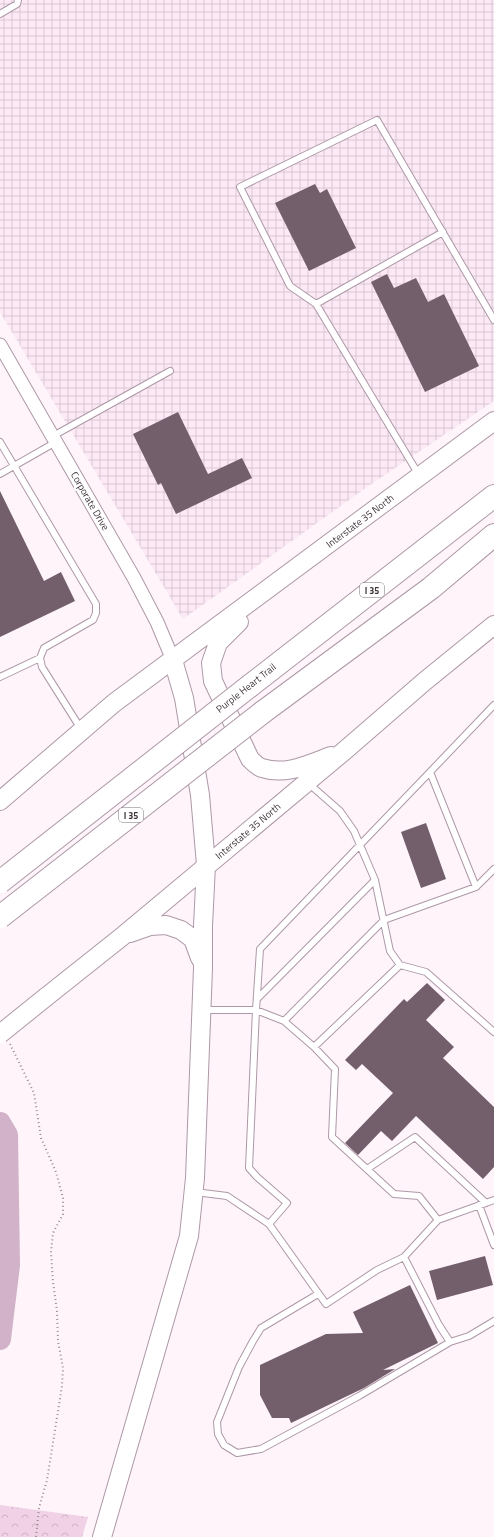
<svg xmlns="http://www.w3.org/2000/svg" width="494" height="1537" viewBox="0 0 494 1537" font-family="'Titillium Web',sans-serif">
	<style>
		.industrial { fill: url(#industrial-grid) }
		.park { fill: url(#park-crowns) }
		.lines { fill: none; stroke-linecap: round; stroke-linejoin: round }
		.river { stroke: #d2b2c8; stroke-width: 22 }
		.building { fill: #735e6c }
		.lane-casing { stroke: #ae98a7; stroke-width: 8 }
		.street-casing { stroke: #ae98a7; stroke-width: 15 }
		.secondary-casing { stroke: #ae98a7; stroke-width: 20 }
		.highway-casing { stroke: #ae98a7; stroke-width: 24 }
		.path { stroke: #968c92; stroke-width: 2; stroke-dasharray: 1 3; stroke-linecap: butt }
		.lane { stroke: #fff; stroke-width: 6 }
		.street { stroke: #fff; stroke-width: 13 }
		.secondary { stroke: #fff; stroke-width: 18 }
		.highway { stroke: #fff; stroke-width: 22 }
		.secondary-bridge-casing { stroke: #ae98a7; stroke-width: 20; stroke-linecap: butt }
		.highway-bridge-casing { stroke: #ae98a7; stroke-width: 24; stroke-linecap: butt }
		.secondary-bridge { stroke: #fff; stroke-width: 18 }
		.highway-bridge { stroke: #fff; stroke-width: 22 }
		.labels { text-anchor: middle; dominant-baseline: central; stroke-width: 4; stroke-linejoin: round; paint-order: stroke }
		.shield { fill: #fff; stroke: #777075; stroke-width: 1 }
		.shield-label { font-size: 9px; font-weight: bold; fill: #3d333a }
		.street-label { font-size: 10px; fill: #3d333a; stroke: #fff }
	</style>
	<defs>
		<pattern id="industrial-grid" width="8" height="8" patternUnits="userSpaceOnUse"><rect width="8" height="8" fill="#fce9f5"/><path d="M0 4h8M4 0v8" fill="none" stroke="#d9c8d3"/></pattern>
		<pattern id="park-crowns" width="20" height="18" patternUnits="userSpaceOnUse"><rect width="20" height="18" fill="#f0d1e6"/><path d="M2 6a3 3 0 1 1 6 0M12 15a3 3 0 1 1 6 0" fill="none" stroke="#cfb4c6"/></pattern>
	</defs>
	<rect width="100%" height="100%" fill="#fef4fa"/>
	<!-- industrial -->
	<path class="industrial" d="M0 0H494V401L367 487 183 619 0 312Z"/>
	<!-- park -->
	<path class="park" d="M0 1505 88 1517 82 1537H0Z"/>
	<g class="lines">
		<!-- river -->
		<path class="river" d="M0 1123 7 1135 9 1265 0 1339"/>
	</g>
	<!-- building -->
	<path class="building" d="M315 184 320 193 327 189 356 248 309 271 275 203Z
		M387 274 394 288 416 278 428 302 444 294 479 366 425 392 371 282Z
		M178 412 208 474 242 458 252 478 176 514 161 483 158 485 133 434Z
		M0 491 44 581 61 572 75 601 0 637Z
		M426 823 446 879 421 888 401 832Z
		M427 983 445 1000 426 1020 454 1047 443 1058 494 1107V1167L483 1179 416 1116 392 1141 381 1131 358 1155 345 1143 393 1093 362 1064 356 1070 345 1060 404 999 407 1002Z
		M485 1256 493 1285 437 1300 429 1271Z
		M410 1285 438 1343 383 1370 395 1369 364 1388 291 1423 289 1418H272L260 1395V1365L326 1334 363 1333 353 1312Z"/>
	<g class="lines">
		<defs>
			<path id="lane" d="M0 14 17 4 18 0
				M316 304 443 232
				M53 436 170 371
				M0 442 96 604V613L93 620 44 648 40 658 42 667 81 729
				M0 474 56 442
				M419 475 316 304 290 286 240 187 377 120 494 320
				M0 677 40 658
				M430 772 494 705
				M308 783 340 811 354 831 375 880 390 951 400 965 426 972 494 1032
				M476 887 494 869
				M257 999 375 880
				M203 1010H256L284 1021 314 1047 335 1069 332 1137 394 1194 419 1196 438 1220
				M314 1047 400 965
				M367 1169 415 1137 486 1203
				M195 1192 227 1196 269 1224 287 1203 257 1177 249 1168 256 1010 260 949 430 772 476 887 384 920 284 1021
				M479 1205 494 1245
				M269 1224 326 1304 377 1270 404 1257 438 1220 494 1200
				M318 1294 261 1328 253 1341 239 1367 217 1422 218 1434 224 1445 237 1453 261 1449 359 1396 450 1342 439 1325 404 1257
				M450 1342 469 1336 494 1321"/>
			<path id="street" d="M0 345 134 578 157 622 173 660"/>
			<path id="secondary" d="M239 622 218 643 211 663 213 681 250 759C253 762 258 767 262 768 286 776 309 764 331 756
				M0 801 114 703 494 421
				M130 933 150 926 166 925 181 930 193 939 200 958
				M46 997 124 935 343 752 425 681 494 625
				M102 1537 189 1236 195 1178 203 968V926L206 865 200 795 184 698 173 660"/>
			<path id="highway" d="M251 685 494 496
				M263 712 431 588 494 535"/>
		</defs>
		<!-- lane casing -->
		<use href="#lane" class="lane-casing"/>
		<!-- street casing -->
		<use href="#street" class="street-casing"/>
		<!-- secondary casing -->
		<use href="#secondary" class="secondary-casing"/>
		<!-- highway casing -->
		<use href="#highway" class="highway-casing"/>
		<!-- path -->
		<path class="path" d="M10 1044 34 1093 41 1138 56 1172 63 1198V1214L53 1233 51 1252 53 1282 57 1311 58 1341 63 1368 62 1386 47 1480 39 1508 36 1537"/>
		<!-- lane -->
		<use href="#lane" class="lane"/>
		<!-- street -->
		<use href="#street" class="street"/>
		<!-- secondary -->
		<use href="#secondary" class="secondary"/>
		<!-- highway -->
		<use href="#highway" class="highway"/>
		<defs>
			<path id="secondary-bridge" d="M0 1034 46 997"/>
			<path id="highway-bridge" d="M0 882 251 685
				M0 917 263 712"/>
		</defs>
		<!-- secondary-bridge casing -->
		<use href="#secondary-bridge" class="secondary-bridge-casing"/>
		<!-- highway-bridge casing -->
		<use href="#highway-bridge" class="highway-bridge-casing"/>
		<!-- secondary-bridge -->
		<use href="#secondary-bridge" class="secondary-bridge"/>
		<!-- highway-bridge -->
		<use href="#highway-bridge" class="highway-bridge"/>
	</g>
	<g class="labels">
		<!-- shield labels -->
		<g class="shield">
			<rect x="360" y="583" width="24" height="14" rx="3"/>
			<rect x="119" y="808" width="24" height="14" rx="3"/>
		</g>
		<g class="shield-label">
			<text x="372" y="590">I 35</text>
			<text x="131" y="815">I 35</text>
		</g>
		<!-- street labels -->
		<g class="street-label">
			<text transform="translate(90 501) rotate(60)">Corporate Drive</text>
			<text transform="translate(360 521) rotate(-37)">Interstate 35 North</text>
			<text transform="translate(246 688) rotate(-38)">Purple Heart Trail</text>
			<text transform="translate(248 831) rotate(-40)">Interstate 35 North</text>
		</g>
	</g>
</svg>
